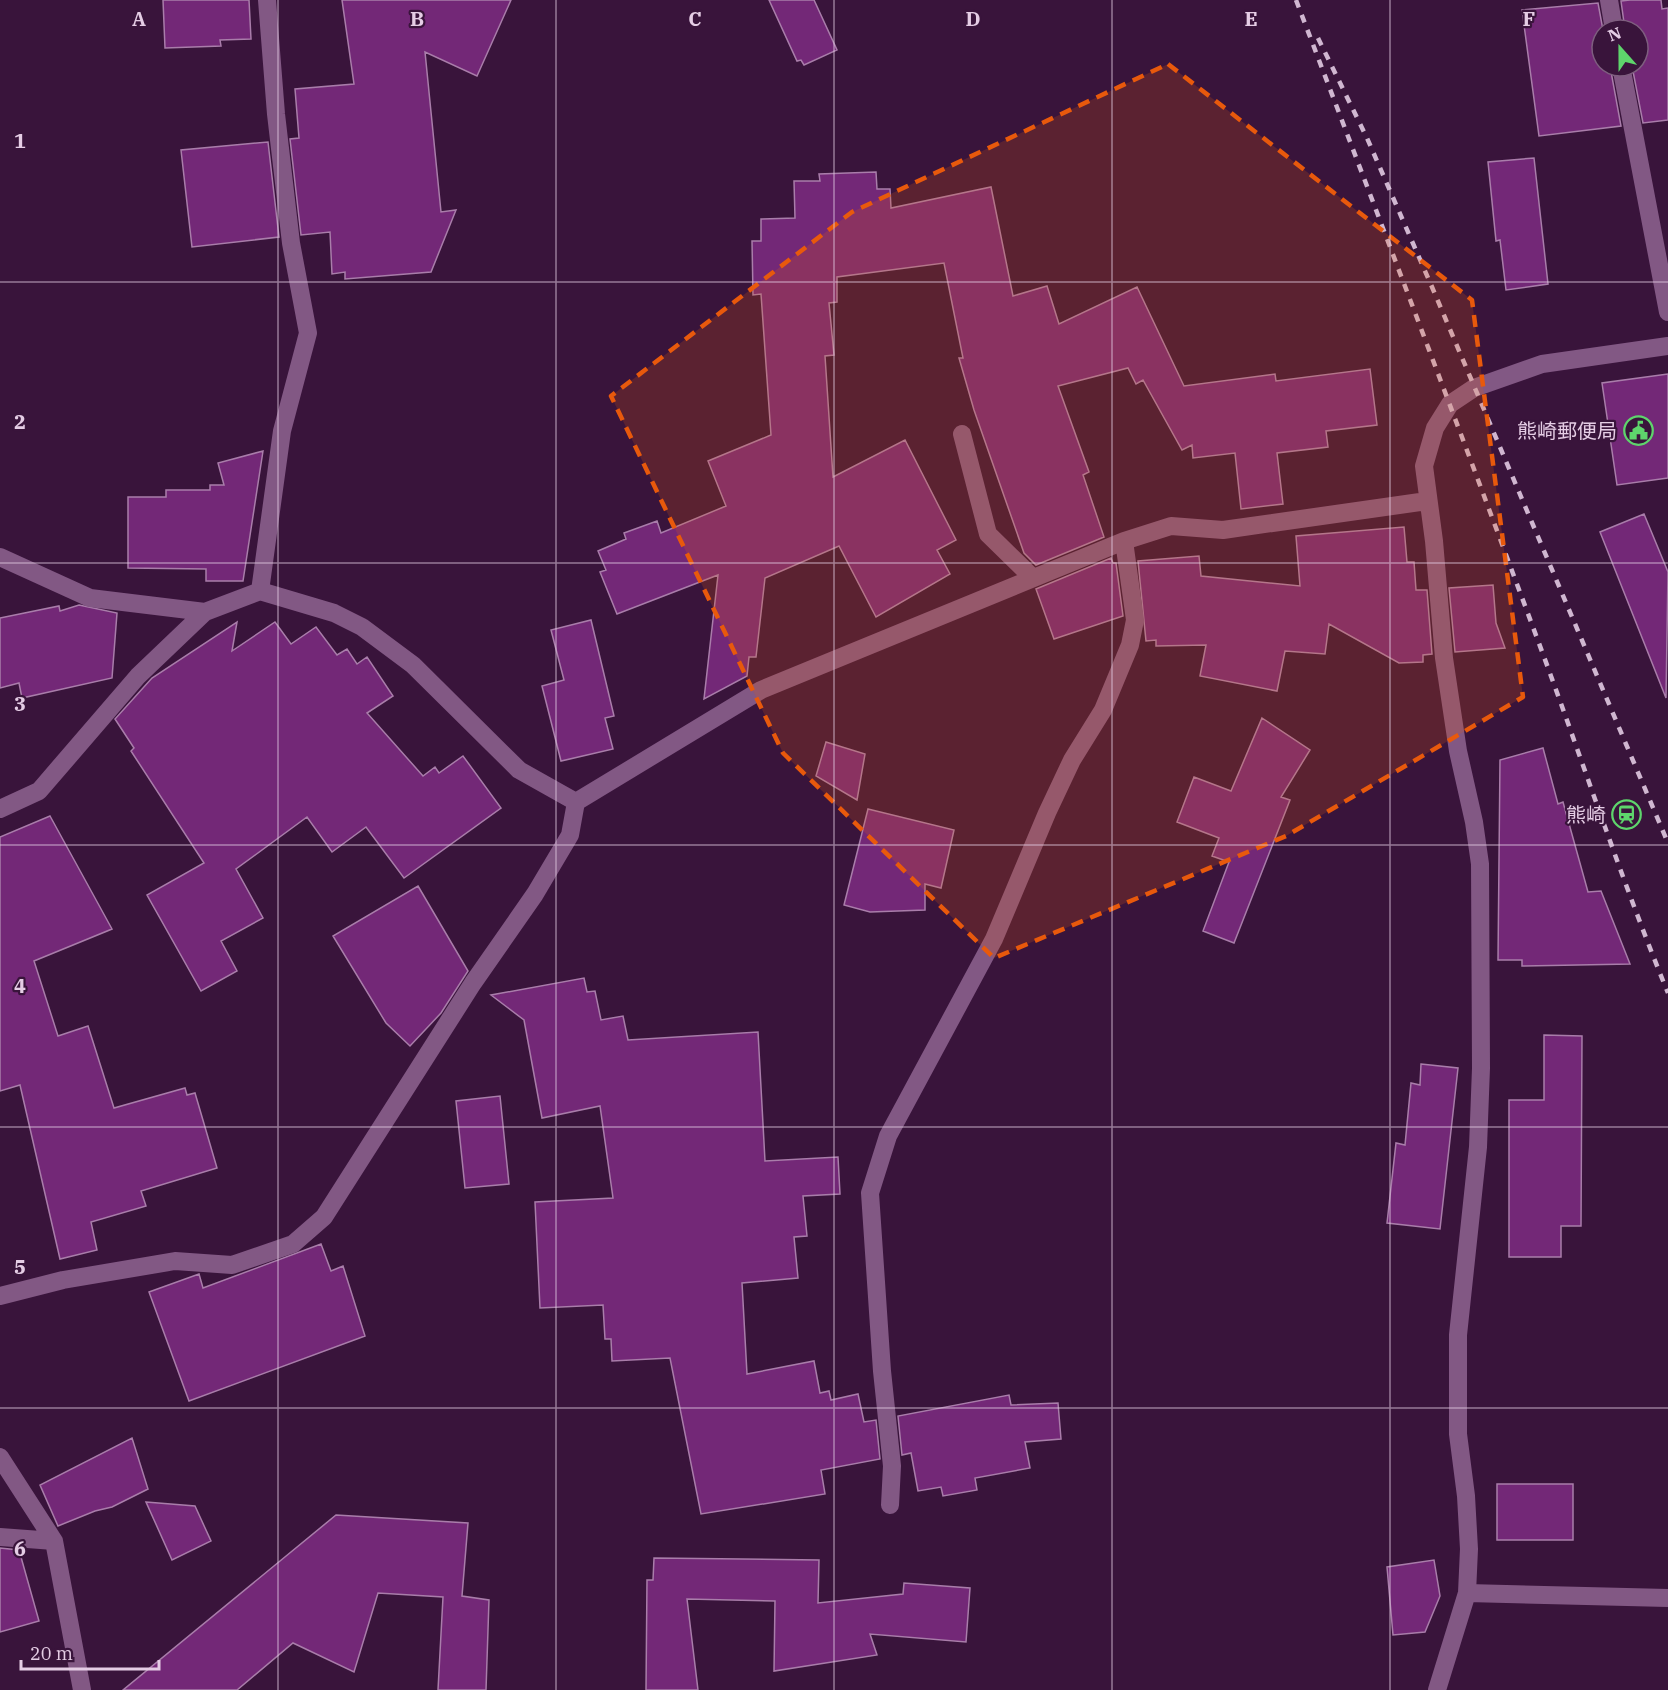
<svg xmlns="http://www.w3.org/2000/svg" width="1668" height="1690" viewBox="0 0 1668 1690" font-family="'IBM Plex Serif','Noto Sans JP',serif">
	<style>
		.building { fill: #732877; stroke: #a97daa; stroke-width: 1.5 }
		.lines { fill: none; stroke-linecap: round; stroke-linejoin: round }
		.minor { stroke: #825884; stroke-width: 18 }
		.rail { stroke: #d0b7d1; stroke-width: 4.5; stroke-dasharray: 8 8; stroke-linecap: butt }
		.marked { fill: #e8590c; fill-opacity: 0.2; stroke: #e8590c; stroke-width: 4.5; stroke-dasharray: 12 8; stroke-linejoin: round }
		.grid { fill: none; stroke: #e5cde5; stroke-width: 1.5; stroke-opacity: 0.55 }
		.labels { text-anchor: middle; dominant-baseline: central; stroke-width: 4.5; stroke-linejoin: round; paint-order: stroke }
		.poi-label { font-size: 20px; fill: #e5cde5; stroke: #39143b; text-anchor: end }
		.grid-label { font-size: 20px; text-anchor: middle; font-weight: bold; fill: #e5cde5; stroke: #39143b; stroke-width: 4.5; stroke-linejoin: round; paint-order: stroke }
	</style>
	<rect width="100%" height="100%" fill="#39143b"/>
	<!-- building -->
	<path class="building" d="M163 0H249L251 39 220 40 221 46 165 48Z
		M342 0H511L477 76 425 52 441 212 456 210 431 272 345 279V272L332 274 330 232 301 235 290 139 299 138 295 89 354 84Z
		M769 0H814L837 50 804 65 801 60 797 61Z
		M1630 0H1661L1662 9 1668 8V120L1643 123 1632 66H1638V30H1625L1621 1Z
		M1598 3 1603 30 1602 66H1610L1621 126 1539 136 1522 10Z
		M268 142 279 237 192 247 181 150Z
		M1534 158 1548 284 1506 290 1500 240 1496 241 1488 162Z
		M876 172 877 189H890L891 208 991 187 1013 296 1047 286 1059 324 1137 287 1184 386 1275 374 1276 381 1370 369 1377 425 1326 431 1328 447 1277 453 1283 504 1241 509 1235 453 1193 458 1192 445 1182 450 1143 380 1136 384 1128 368 1058 386 1089 472 1083 475 1104 537 1036 565 1024 553 974 410 959 358H963L944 263 837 277V302L829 303 834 355 825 356 833 477 905 440 956 540 937 550 950 574 876 617 839 546 765 578 756 657H749L747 676 704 699 718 575 617 614 600 572 606 570 598 551 626 539 624 533 657 521 661 533 726 506 708 461 771 435 761 294 753 295 752 241H761V219L795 218 794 181H820L819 174Z
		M1668 374V478L1617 485 1602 383Z
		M263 451 243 581H206V569L128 568V497H166V490H210V485H224L218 463Z
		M1644 514 1668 572 1666 698 1600 532Z
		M1404 527 1407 562H1414L1416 590H1427L1432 654 1423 655V662L1399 663 1329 624 1325 654 1285 651 1277 691 1200 676 1206 645 1156 646V640L1146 641 1138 561 1199 556 1201 576 1300 586 1296 536Z
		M1111 558 1113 563H1116L1123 616 1054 639 1036 589Z
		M1493 585 1496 623 1505 648 1455 652 1449 588Z
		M79 605 117 613 112 678 22 698 19 683 0 688V618L59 606 60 611Z
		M591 620 614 716 605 718 613 749 561 761 542 686 564 680 551 630Z
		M237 622 232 651 275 622 291 644 316 627 337 655 347 649 357 664 367 657 393 696 367 713 423 776 435 767 439 773 463 756 501 808 404 878 366 827 332 852 307 817 236 869 263 918 221 941 237 971 201 991 147 895 204 863 131 751 134 748 115 719 152 678Z
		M1262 718 1310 750 1281 797 1290 800 1234 943 1203 931 1229 862 1212 856 1219 838 1177 822 1194 777 1231 791Z
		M826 742 865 754 857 800 816 776Z
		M1543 748 1558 804 1563 802 1588 892 1601 891 1630 964 1522 966V960H1498L1500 760Z
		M868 809 954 830 941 888 925 884V910L870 912 844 905Z
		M50 816 112 929 34 961 58 1036 88 1026 114 1108 185 1088 187 1095 195 1093 217 1168 141 1191 146 1206 91 1222 97 1250 60 1259 20 1085 0 1091V837Z
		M418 886 468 971 441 1013 410 1046 386 1023 333 936Z
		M584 978 587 992 595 991 601 1020 623 1016 628 1040 758 1032 765 1161 838 1157 840 1194 803 1196 807 1236 794 1237 798 1278 742 1283 747 1374 814 1361 820 1393 829 1391 831 1400 858 1394 864 1422 876 1420 880 1459 821 1470 825 1494 701 1514 670 1358 612 1361 611 1339H605L603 1305 540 1308 535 1202 613 1198 600 1106 542 1118 524 1020 491 995Z
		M1544 1035 1582 1036 1581 1226H1561V1257H1509V1100H1544Z
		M1421 1064 1458 1068 1440 1229 1387 1223 1396 1143 1405 1145 1411 1083 1420 1085Z
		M500 1096 509 1184 465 1188 456 1101Z
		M321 1244 331 1271 343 1266 365 1336 189 1401 149 1292 199 1274 203 1288Z
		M1009 1395 1011 1405 1058 1403 1061 1439 1025 1442 1030 1468 975 1478 977 1490 943 1496 941 1487 918 1491 911 1453 902 1455 898 1416Z
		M132 1438 148 1489 112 1507 95 1511 58 1526 40 1485Z
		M1497 1484H1573V1540H1497Z
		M146 1502 195 1506 211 1541 172 1560Z
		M336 1515 468 1523 462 1596 489 1600 486 1690H438L443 1597 378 1593 354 1672 293 1643 237 1690H123Z
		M0 1548 19 1550 39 1621 0 1632Z
		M654 1558 819 1560 818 1603 903 1594 904 1583 970 1588 966 1642 870 1634 877 1655 774 1671 775 1601 687 1599 698 1690H646L647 1580H653Z
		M1434 1560 1440 1596 1425 1632 1393 1635 1387 1567Z"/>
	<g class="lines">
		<!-- minor -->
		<path class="minor" d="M1609 0 1614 30
			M1621 66 1668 312
			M962 434 988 534 1033 578
			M0 557 90 598 205 612
			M260 591 282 431 308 333 291 243 276 114 267 0
			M0 809 39 791 138 676 205 612 260 591 334 613 362 627 413 665 519 770 576 802
			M0 1296 63 1280 175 1261 232 1265 293 1244 324 1217 473 983 535 894 570 835 576 802 761 690 1124 541 1171 526 1223 530 1427 501
			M0 1457 54 1541 82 1690
			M890 1505 892 1466 882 1371 870 1193 888 1136 994 939 1047 813 1072 760 1103 710 1130 645 1135 620 1124 541
			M0 1537 54 1541
			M1467 1593 1668 1598
			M1437 1690 1467 1593 1469 1549 1466 1496 1458 1434V1335L1478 1147 1481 1068 1480 864 1474 822 1458 751 1444 658 1434 541 1424 466 1435 428 1450 404 1474 388 1542 364 1668 346"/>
		<!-- rail -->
		<path class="rail" d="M1296 0C1377 212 1458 425 1537 638 1581 756 1620 876 1668 993
			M1318 38 1367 138 1432 287 1668 843"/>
	</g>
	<!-- marked area -->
	<path class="marked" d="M1168 64 1472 300 1523 697 1286 836 994 958 783 753 611 396 852 212Z"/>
	<!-- grid -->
	<path class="grid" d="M278 0V1690M556 0V1690M834 0V1690M1112 0V1690M1390 0V1690M0 282H1668M0 563H1668M0 845H1668M0 1127H1668M0 1408H1668"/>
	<!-- icons -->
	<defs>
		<symbol id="civic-ring" viewBox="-11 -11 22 22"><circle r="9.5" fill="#39143b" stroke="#5ed56c" stroke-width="1.5"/><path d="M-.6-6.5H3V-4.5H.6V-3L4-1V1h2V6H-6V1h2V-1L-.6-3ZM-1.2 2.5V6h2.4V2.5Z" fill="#5ed56c"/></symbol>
		<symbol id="station-ring" viewBox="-11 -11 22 22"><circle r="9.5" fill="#39143b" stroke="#5ed56c" stroke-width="1.5"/><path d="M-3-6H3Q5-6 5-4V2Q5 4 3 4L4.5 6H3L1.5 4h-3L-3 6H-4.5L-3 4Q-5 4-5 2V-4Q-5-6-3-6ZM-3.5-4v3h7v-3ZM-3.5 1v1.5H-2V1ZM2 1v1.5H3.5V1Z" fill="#5ed56c"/></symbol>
	</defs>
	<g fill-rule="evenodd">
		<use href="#civic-ring" x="1622" y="414" width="33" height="33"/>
		<use href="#station-ring" x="1610" y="798" width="33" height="33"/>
	</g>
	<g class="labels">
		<!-- poi labels -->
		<g class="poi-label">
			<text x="1617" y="430">熊崎郵便局</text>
			<text x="1606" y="814">熊崎</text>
		</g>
	</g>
	<g class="grid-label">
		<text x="139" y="26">A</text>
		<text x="417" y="26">B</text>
		<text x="695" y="26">C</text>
		<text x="973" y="26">D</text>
		<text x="1251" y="26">E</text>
		<text x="1529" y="26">F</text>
		<text x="20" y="148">1</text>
		<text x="20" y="429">2</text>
		<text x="20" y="711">3</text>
		<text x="20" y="993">4</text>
		<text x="20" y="1274">5</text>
		<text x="20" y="1556">6</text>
	</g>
	<!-- north arrow -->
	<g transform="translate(1620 48) rotate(339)"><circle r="28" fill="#39143b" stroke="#7e5e7f" stroke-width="1.5"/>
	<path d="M0-4.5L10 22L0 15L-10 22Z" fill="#5ed56c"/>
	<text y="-9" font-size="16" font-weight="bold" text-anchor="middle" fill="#e5cde5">N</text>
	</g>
	<!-- scale -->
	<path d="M21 1660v9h138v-9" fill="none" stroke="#e5cde5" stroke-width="3"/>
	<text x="30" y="1660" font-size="18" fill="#e5cde5" stroke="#39143b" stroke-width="4.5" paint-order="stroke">20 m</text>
</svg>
